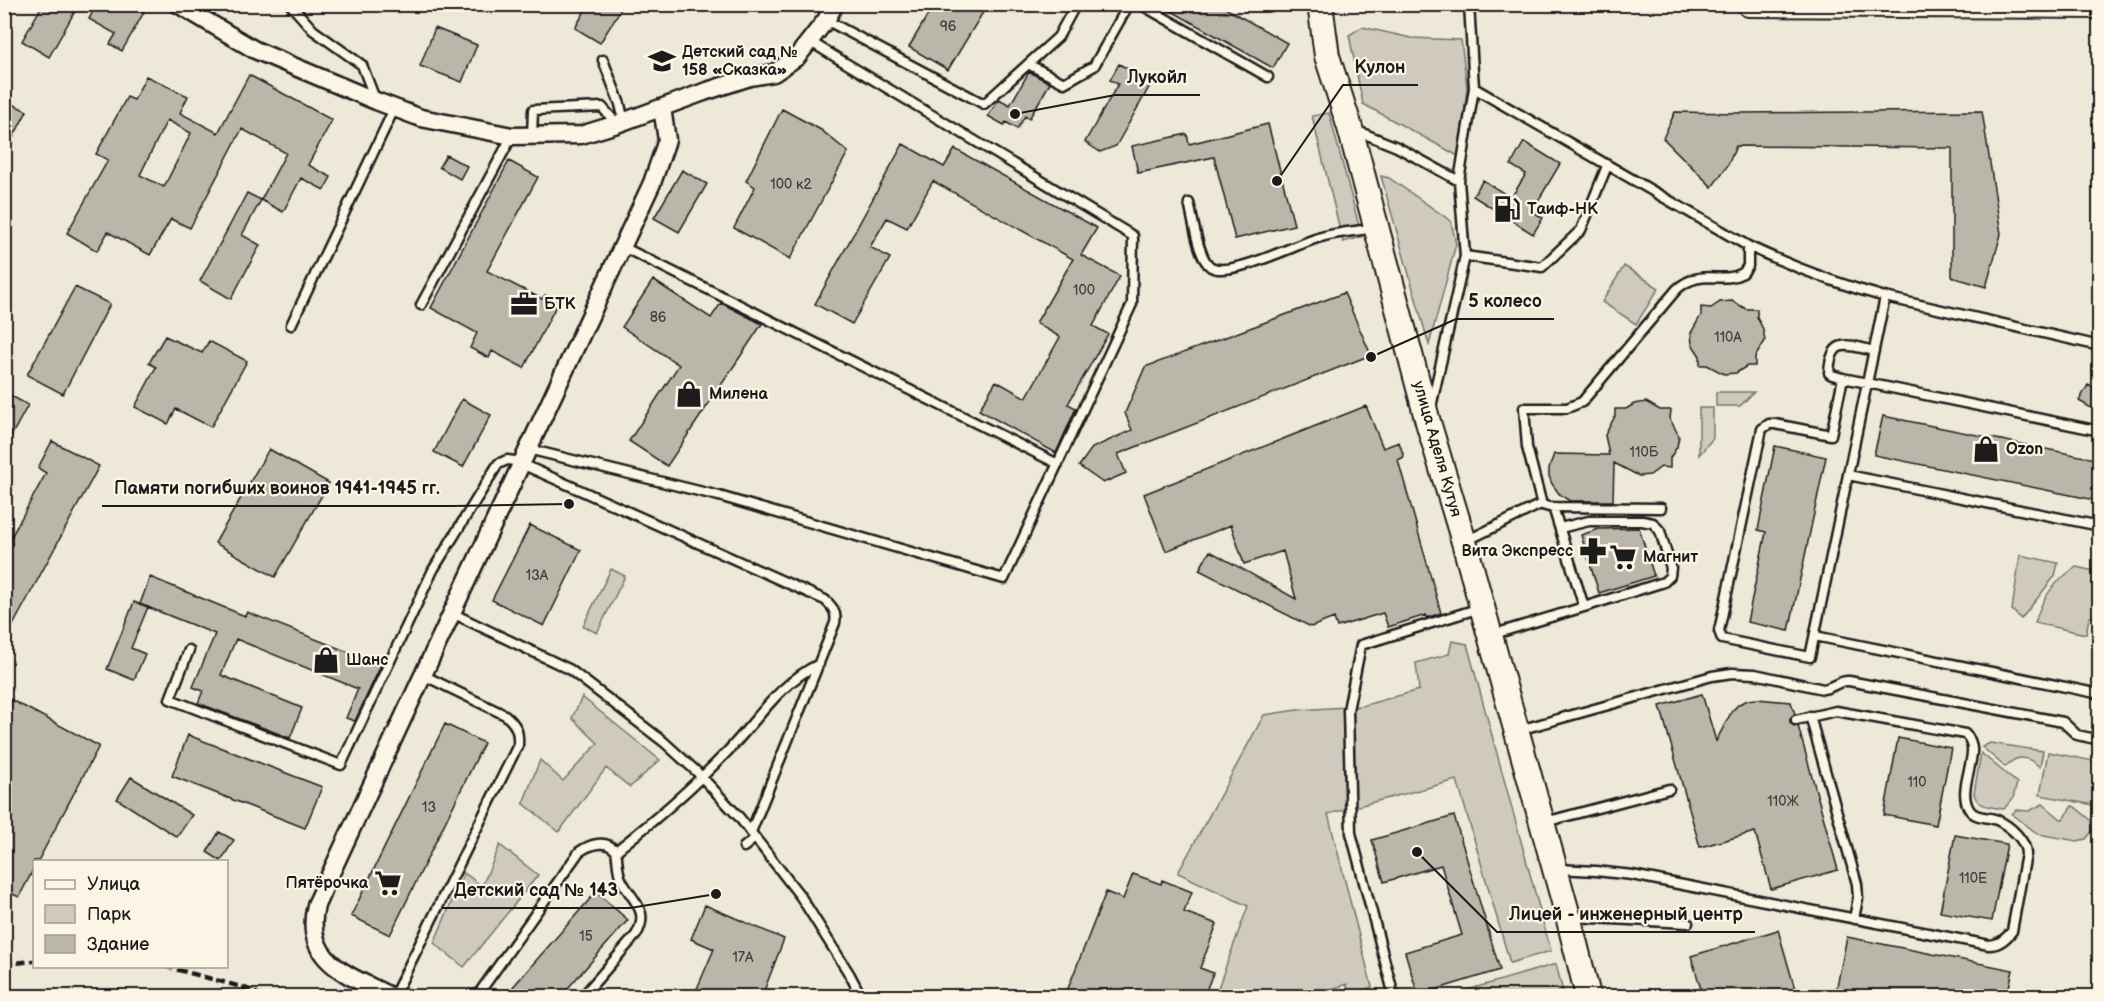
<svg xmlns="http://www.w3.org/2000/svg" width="2104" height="1001" viewBox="0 0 2104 1001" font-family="'Balsamiq Sans',sans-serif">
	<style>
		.green { fill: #cfcabd; stroke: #76736c; stroke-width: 1.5 }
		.building { fill: #bab6aa; stroke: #1c1c1c; stroke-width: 1.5; fill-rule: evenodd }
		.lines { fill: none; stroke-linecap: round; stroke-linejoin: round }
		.lane-casing { stroke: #1c1c1c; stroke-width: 13 }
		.street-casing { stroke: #1c1c1c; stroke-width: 21 }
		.secondary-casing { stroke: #1c1c1c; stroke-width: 28 }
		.lane { stroke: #fcf5e5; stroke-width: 8 }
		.street { stroke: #fcf5e5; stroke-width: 16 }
		.secondary { stroke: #fcf5e5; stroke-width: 24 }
		.rail { stroke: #1c1c1c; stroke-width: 4.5; stroke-dasharray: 9 4.5; stroke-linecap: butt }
		.labels { text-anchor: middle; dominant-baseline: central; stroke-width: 4.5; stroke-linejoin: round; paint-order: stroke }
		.number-label { font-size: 14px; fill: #444240 }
		.poi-label { font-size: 16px; font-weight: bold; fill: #1c1c1c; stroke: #fcf5e5; text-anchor: start }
		.street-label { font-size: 16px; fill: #1c1c1c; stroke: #fcf5e5 }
		.leader { fill: none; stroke: #1c1c1c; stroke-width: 2 }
		.callout-dot { fill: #1c1c1c; stroke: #fcf5e5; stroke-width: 2 }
		.callout-label { font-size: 18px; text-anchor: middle; font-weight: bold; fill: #1c1c1c; stroke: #fcf5e5; stroke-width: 4.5; stroke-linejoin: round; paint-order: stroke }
	</style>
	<rect width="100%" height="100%" fill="#eee8d9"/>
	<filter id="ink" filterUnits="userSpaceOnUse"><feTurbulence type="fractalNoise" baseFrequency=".0167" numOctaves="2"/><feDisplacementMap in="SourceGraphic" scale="12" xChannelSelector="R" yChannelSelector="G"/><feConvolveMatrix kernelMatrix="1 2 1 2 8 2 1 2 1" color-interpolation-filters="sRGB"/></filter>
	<g filter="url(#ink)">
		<!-- green -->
		<path class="green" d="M1362 27 1411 38 1461 40 1467 87 1460 157 1363 104 1349 35Z
			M1329 113 1362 237 1343 242 1312 116Z
			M1381 176 1389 178 1451 221 1456 244 1429 345Z
			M1624 266 1659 288 1636 324 1602 302Z
			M1716 392H1754L1740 406H1716Z
			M1699 408H1713V438L1699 455Z
			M2020 555 2058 563 2055 576 2021 619 2012 610Z
			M2076 567 2099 572V613L2089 618 2086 634 2035 623C2042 597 2054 582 2076 567Z
			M611 569 625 576 597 633 583 626Z
			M1452 641 1467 644 1551 951 1510 963 1457 780 1328 814 1372 987 1357 992V996H1349L1347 984 1309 996H1215L1248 906 1178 873 1264 715 1297 710 1362 706 1419 690 1416 663 1449 654Z
			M582 697 660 760 630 787 606 768 559 832 523 803 540 760 563 781 598 743 572 718Z
			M1990 743 2043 751 2040 767C2027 756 2017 754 2005 767L1982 747Z
			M2048 752 2099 762V806L2040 795Z
			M1981 753 2017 783 2013 798 2004 809C1992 807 1976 807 1974 793Z
			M2043 804 2061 819H2063L2072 806 2075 807 2097 825 2086 839 2077 841 2038 834 2012 814 2016 810 2029 811Z
			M500 845 538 875 464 967 434 943 464 873 482 886Z
			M1556 964 1564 996 1450 995Z"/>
		<!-- building -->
		<path class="building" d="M43 4H79L49 57 22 41Z
			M97 4H130L144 12 122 51 110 44 116 34 89 19Z
			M589 4H624L600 43 575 28Z
			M934 4H988L948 70 909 47Z
			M1159 4H1218L1287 43 1273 68Z
			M435 28 477 45 462 82 420 66Z
			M1119 64 1152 82 1116 146 1100 152 1085 142 1118 84 1110 80Z
			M1029 72 1050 83 1029 119 1025 116 1017 129 1006 122 1004 125 988 116 999 99 1010 105Z
			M249 75 332 120 308 165 331 177 324 190 301 178 283 212 261 200 286 153 242 129 190 228 171 219 150 255 108 232 97 251 67 233 108 160 96 154 127 97 134 100 146 76 188 96 180 113 218 133ZM167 120 191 133 164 187 140 175Z
			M4 100 27 111 4 155Z
			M782 109 821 130 848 152 790 259 734 228 755 187 746 181Z
			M1982 111 2001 234 1986 287 1952 277V148L1736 146 1728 165 1712 187 1663 138 1675 112 1741 113Z
			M1268 124 1294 225 1235 239 1214 157 1138 173 1132 146 1187 134 1189 144Z
			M1524 142 1560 164 1532 211 1543 218 1533 234 1473 196 1483 180 1511 198 1526 174 1511 165Z
			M903 144 944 167 955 149 1097 228 1081 255 1120 276 1093 326 1108 334 1068 404 1076 408 1056 453 979 410 996 381 1026 398 1060 337 1036 323 1073 259 933 181 907 228 887 218 870 247 890 258 852 324 815 304Z
			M446 155 467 166 460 179 439 167Z
			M509 161 538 177 487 271 542 299 545 295 558 302 524 368 492 351 489 358 470 348 477 333 431 308Z
			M682 170 707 184 679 232 654 218Z
			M247 193 261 200 242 235 260 245 231 299 200 281Z
			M653 280 711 318 721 303 762 324 667 466 629 441 679 365 622 327Z
			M75 287 110 304 63 394 27 375Z
			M1344 293 1371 355 1118 454 1126 473 1103 483 1079 466 1092 448 1132 430 1125 413 1145 367Z
			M1732 301 1746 309H1757V317L1763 329 1765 341 1755 357V366H1747L1736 373 1724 374 1707 365H1700V356L1692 344 1691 333 1701 315V307L1711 308 1720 302Z
			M165 336 202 353 209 341 247 361 211 427 176 409 168 424 135 407 156 367 149 363Z
			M2088 385 2100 391V413L2079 401Z
			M4 392 28 405 4 449Z
			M462 399 491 415 463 467 434 452Z
			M1646 402 1660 410H1671L1670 419 1679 436 1677 447 1670 458V468L1661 467 1650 475 1639 476 1614 463 1613 501H1570L1560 495 1552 484 1549 476V468L1554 454 1609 455 1605 435 1615 416V409H1626L1634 404Z
			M1366 406 1383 448 1399 442 1404 457 1398 460 1441 613 1426 618V615L1388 627 1383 613 1337 627 1334 618 1311 627 1199 570 1210 551 1296 599 1283 551 1244 564 1231 525 1166 551 1144 494Z
			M1883 416 2100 460V501L1874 455Z
			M52 441 99 466 4 642V550L46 473 38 468Z
			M1775 446 1826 457 1789 631 1747 622 1766 532 1758 530Z
			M269 449 329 483 275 577 215 543Z
			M530 525 581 550 544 626 492 600Z
			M1639 528 1654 576 1599 593 1581 535 1599 529Z
			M150 577 245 616 247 612 381 665 355 721 346 718 358 689 236 639 221 675 302 708 290 738 198 703 203 691 193 687 215 634 140 604Z
			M134 602 148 607 131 648 145 654 134 680 107 669Z
			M1702 694 1716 741 1732 711 1739 704 1748 700 1757 699 1791 702 1795 714 1790 718V722L1794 726H1798L1838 870 1771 889 1755 832 1700 847 1660 706Z
			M4 696 99 746 38 861H34V868L19 897 4 890Z
			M445 724 484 743 390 935 351 916Z
			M188 735 322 787 305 828 172 776Z
			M1898 738 1951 748 1936 825 1884 815Z
			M131 777 192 815 177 837 117 799Z
			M1454 816 1500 970 1418 995 1405 952 1462 935 1441 865 1384 882 1372 840Z
			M219 832 234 840 221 861 207 852Z
			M1955 835 2007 844 1992 921 1940 912Z
			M1133 874 1161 884 1162 880 1192 892 1184 912 1217 924 1200 968 1213 973 1204 996H1065L1106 892 1123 899Z
			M596 892 628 920 561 996H505Z
			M705 905 784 939 762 996H708L696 991 714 949 691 939Z
			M1778 930 1797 996H1703L1691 956Z
			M1847 937 2013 970 2007 996H1835Z"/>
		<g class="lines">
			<defs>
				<path id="lane" d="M290 4 313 30 362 65 375 99
					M1140 4 1268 77
					M826 20 984 104 1058 37 1076 4
					M603 60 620 104 624 122
					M1028 64 1064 83 1094 66 1129 4
					M1474 88 1748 246C1793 267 1837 284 1885 297L2100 346
					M1355 130 1397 147 1459 181
					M532 136 533 110 602 107 617 124
					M1189 203C1193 218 1198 259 1211 267 1231 278 1298 243 1321 237 1338 232 1358 231 1376 228
					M623 247 1058 464
					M1465 256 1542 267 1581 230 1607 166
					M421 305 512 136
					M291 325 395 107
					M1874 351C1848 345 1831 336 1829 373L1832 375 1843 378 2100 431
					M1843 378 1831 435 1775 424H1769L1762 429 1719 631 1722 639 1810 657 1885 297
					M1431 407 1465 256 1459 181 1474 88 1469 4
					M528 449 719 496 1004 579 1132 304 1133 236 809 41
					M1848 475 2100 526
					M1661 508 1549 507 1542 505 1527 447 1524 408H1567L1582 402 1677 289C1702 267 1721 285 1743 273L1748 266V246
					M1560 528 1589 521H1642L1653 523 1660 531 1671 568 1670 576 1664 582 1584 607
					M1466 541 1541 504
					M452 613 569 669 664 742 697 772 739 817 801 897 850 975 861 996
					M1491 635 1584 607 1553 507
					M1815 636 2100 694
					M189 650 170 699 341 765 433 570 498 464 507 460 515 461 825 600C833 607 837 613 835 623L751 832
					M1810 716 1857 884 1858 898 1854 919
					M1519 730 1712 676 1732 673 1755 674 1823 689C1833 688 1839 680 1849 681L2063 722 2077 735 2100 740
					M1545 822 1669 789
					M744 847 755 838
					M1558 869 1596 871 1632 875 1989 945C1999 945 2006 939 2012 931L2026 854C2026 840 2010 826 1997 820 1988 816 1975 819 1969 809 1955 786 1985 750 1965 734L1836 711 1796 720
					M1572 917 1688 923
					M394 996 518 745C519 731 516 724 505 715L423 675
					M477 996 579 852C590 844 606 839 616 851 655 820 692 788 726 753 757 721 779 683 819 664
					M583 996 636 935C651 910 631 900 621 879 617 870 618 860 616 851
					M1394 996 1351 833 1348 710 1361 645 1480 608"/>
				<path id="street" d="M178 4 255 50 376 101 421 118 512 136 581 135 617 124 704 92 750 77 774 73 797 57 826 20 835 4
					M390 996C349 975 302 962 316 905L652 183 667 140 662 108"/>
				<path id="secondary" d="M1320 4 1327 56 1350 128 1428 422 1464 542 1568 916 1588 996
					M1749 4 2100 6"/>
			</defs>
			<!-- lane casing -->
			<use href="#lane" class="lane-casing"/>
			<!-- street casing -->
			<use href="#street" class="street-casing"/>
			<!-- secondary casing -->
			<use href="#secondary" class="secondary-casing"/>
			<!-- lane -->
			<use href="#lane" class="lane"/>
			<!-- street -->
			<use href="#street" class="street"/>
			<!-- secondary -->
			<use href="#secondary" class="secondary"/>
			<!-- rail -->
			<path class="rail" d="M4 964 34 961
				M164 966 245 988 262 996"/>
		</g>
	</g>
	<!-- icons -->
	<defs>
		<symbol id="school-bare" viewBox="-9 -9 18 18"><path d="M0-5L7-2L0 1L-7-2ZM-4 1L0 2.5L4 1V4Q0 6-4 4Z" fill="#1c1c1c" stroke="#fcf5e5" stroke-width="2.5" paint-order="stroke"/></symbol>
		<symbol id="fuel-bare" viewBox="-9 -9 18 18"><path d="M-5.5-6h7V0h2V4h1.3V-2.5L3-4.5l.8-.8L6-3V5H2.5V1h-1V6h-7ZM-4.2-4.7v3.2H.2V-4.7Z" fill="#1c1c1c" stroke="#fcf5e5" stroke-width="2.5" paint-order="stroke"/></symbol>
		<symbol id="office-bare" viewBox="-9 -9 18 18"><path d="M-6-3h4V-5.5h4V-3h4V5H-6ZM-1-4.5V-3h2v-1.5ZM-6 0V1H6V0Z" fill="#1c1c1c" stroke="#fcf5e5" stroke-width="2.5" paint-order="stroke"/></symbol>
		<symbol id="shop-bare" viewBox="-9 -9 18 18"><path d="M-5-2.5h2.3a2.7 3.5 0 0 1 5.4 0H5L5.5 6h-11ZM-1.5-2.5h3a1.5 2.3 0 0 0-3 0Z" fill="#1c1c1c" stroke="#fcf5e5" stroke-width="2.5" paint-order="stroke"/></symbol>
		<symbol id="pharmacy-bare" viewBox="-9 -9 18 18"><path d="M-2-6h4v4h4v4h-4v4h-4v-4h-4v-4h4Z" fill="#1c1c1c" stroke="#fcf5e5" stroke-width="2.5" paint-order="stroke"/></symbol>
		<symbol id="supermarket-bare" viewBox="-9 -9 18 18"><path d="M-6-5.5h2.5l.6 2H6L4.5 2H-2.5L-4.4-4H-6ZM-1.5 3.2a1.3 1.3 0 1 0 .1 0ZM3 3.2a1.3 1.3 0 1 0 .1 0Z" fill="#1c1c1c" stroke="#fcf5e5" stroke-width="2.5" paint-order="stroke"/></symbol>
	</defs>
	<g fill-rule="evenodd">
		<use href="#school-bare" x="643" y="42" width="38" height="38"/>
		<use href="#fuel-bare" x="1488" y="190" width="38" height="38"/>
		<use href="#office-bare" x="505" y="285" width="38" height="38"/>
		<use href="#shop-bare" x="670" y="375" width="38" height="38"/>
		<use href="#shop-bare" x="1967" y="430" width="38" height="38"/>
		<use href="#pharmacy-bare" x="1574" y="532" width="38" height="38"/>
		<use href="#supermarket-bare" x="1604" y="538" width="38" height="38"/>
		<use href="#shop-bare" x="307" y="641" width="38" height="38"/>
		<use href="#supermarket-bare" x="369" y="864" width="38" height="38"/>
	</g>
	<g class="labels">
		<!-- number labels -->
		<g class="number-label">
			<text x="948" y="26">96</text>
			<text x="791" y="184">100 к2</text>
			<text x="1084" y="290">100</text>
			<text x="658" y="317">86</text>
			<text x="1728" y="337">110А</text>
			<text x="1644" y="452">110Б</text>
			<text x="537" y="575">13А</text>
			<text x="1917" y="782">110</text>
			<text x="1783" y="801">110Ж</text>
			<text x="429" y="807">13</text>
			<text x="1973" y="878">110Е</text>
			<text x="586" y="936">15</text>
			<text x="743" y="957">17А</text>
		</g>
		<!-- poi labels -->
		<g class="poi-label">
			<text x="682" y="52">Детский сад №<tspan x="682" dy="18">158 «Сказка»</tspan></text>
			<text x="1527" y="209">Таиф-НК</text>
			<text x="544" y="304">БТК</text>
			<text x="709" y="394">Милена</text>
			<text x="2006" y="449">Ozon</text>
			<text x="1573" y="551" text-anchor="end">Вита Экспресс</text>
			<text x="1643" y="557">Магнит</text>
			<text x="346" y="660">Шанс</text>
			<text x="368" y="883" text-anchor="end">Пятёрочка</text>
		</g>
		<!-- street labels -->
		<g class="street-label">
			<text transform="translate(1437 449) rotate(74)">улица Аделя Кутуя</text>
		</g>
	</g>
	<!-- callouts -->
	<path class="leader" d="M1277 181L1343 85H1418M1015 114L1115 95H1200M1371 357L1456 319H1554M569 504L452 506H102M716 894L630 908H442M1417 852L1497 932H1755"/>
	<g class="callout-dot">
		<circle cx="1277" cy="181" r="6"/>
		<circle cx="1015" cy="114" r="6"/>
		<circle cx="1371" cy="357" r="6"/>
		<circle cx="569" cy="504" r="6"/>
		<circle cx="716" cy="894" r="6"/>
		<circle cx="1417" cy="852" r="6"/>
	</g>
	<g class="callout-label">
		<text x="1380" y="73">Кулон</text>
		<text x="1157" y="83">Лукойл</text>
		<text x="1505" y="307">5 колесо</text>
		<text x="277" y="494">Памяти погибших воинов 1941-1945 гг.</text>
		<text x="536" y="896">Детский сад № 143</text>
		<text x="1626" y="920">Лицей - инженерный центр</text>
	</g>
	<!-- margin -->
	<rect width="2104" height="1001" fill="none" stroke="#fcf5e5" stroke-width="24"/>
	<rect x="12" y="12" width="2080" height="977" fill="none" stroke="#1c1c1c" stroke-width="2" filter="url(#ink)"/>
	<!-- legend -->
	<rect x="33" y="860" width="195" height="108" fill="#fcf5e5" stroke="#a29e95" stroke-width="1.5"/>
	<rect x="45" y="880" width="30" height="9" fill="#fcf5e5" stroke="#a29e95" stroke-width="1.5"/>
	<text x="87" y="890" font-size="18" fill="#1c1c1c">Улица</text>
	<rect x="45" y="905" width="30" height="18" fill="#cfcabd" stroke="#a29e95" stroke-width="1.5"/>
	<text x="87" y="920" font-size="18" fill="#1c1c1c">Парк</text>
	<rect x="45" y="935" width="30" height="18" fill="#bab6aa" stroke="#a29e95" stroke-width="1.5"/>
	<text x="87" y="950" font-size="18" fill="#1c1c1c">Здание</text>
</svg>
